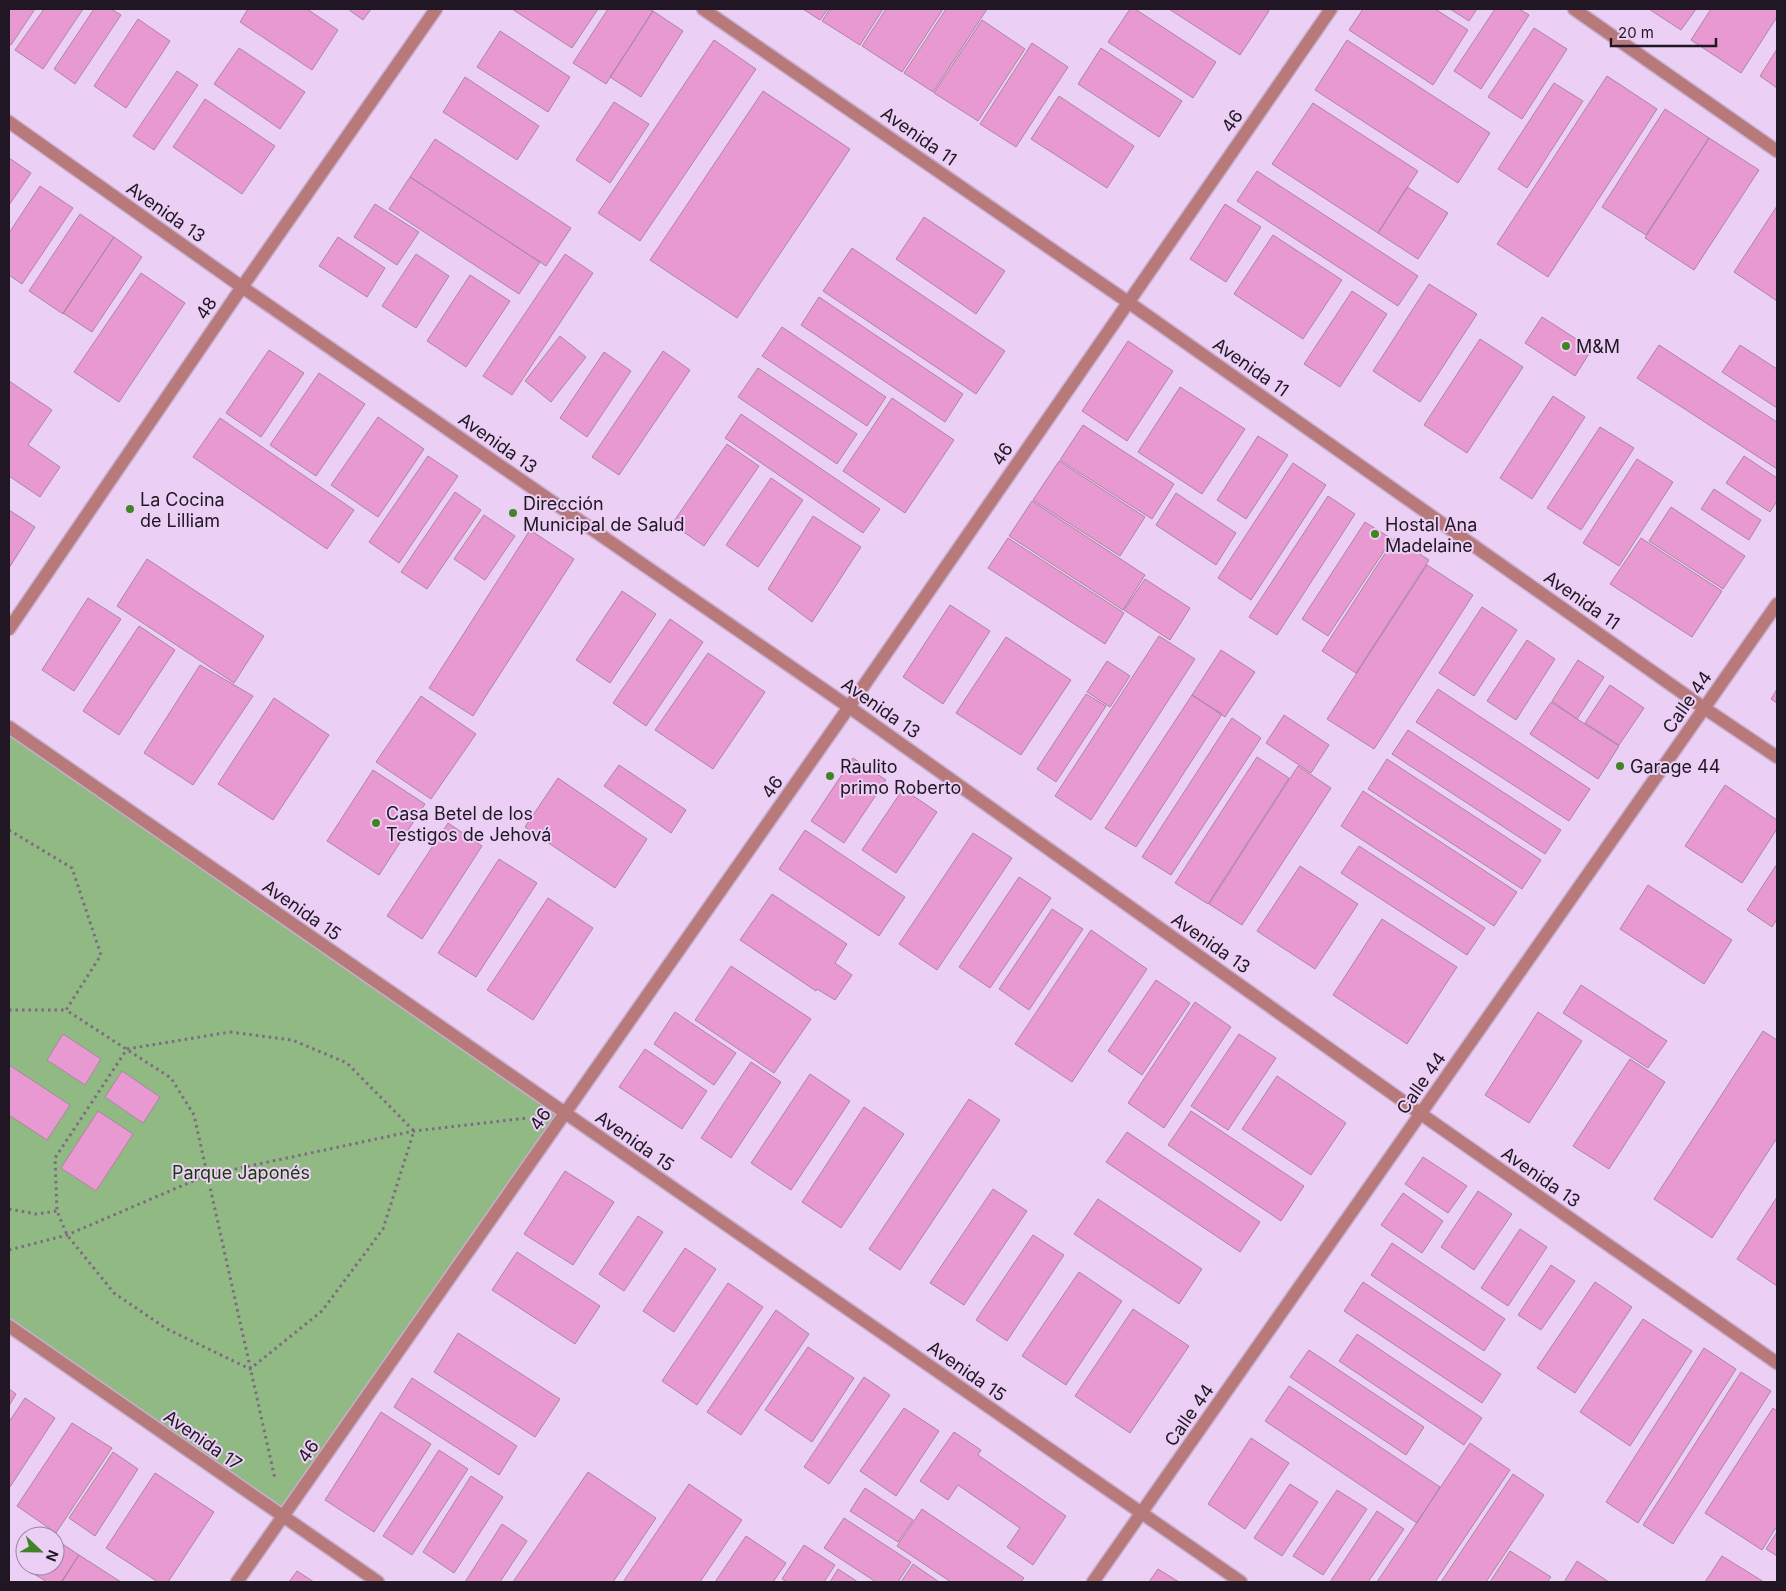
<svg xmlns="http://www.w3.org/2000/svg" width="1786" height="1591" viewBox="0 0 1786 1591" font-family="Inter,sans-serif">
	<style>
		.green { fill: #91b983 }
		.building { fill: #e899d1; stroke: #ac86a0 }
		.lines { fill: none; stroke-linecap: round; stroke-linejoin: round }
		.minor-casing { stroke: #c7aecf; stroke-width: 15 }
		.tertiary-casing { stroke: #c7aecf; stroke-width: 15 }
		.path { stroke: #7e6b83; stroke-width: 3; stroke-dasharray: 2.5 4; stroke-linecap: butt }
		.minor { stroke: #b8797a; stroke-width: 12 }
		.tertiary { stroke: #b8797a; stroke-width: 12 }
		.poi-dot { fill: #418325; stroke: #ebcff4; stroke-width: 2 }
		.labels { text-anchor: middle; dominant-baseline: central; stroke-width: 4; stroke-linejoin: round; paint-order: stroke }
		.street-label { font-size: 18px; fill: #211724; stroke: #ebcff4 }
		.poi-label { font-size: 18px; fill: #211724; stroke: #ebcff4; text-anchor: start }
		.park-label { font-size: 18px; fill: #183c07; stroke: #ebcff4 }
	</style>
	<rect width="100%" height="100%" fill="#ebcff4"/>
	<!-- green -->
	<path class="green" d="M9 727 565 1113 283 1516 9 1326Z"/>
	<!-- building -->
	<path class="building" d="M9 9H35L11 45 9 43Z
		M44 9H83L43 69 15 50Z
		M94 9H111L121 15 75 84 54 69Z
		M248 9H307L338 30 312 70 240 22Z
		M348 9H371L363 20Z
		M512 9H598L572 48Z
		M608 9H648L653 11 606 84 573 63Z
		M803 9H828L820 20Z
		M830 9H883L860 45 822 21Z
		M886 9H943L902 72 862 46Z
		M946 9H987L933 92 904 73Z
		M1130 9H1135L1216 62 1193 98 1108 42Z
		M1169 9H1265L1269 11 1240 55Z
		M1363 9H1435L1468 30 1433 85 1349 30Z
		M1450 9H1477L1469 21Z
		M1495 9H1519L1529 15 1481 89 1454 71Z
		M1649 9H1696L1681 30Z
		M1711 9H1777V17L1741 73 1691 40Z
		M653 11 683 31 641 97 610 77Z
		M138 19 170 41 126 108 94 86Z
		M982 20 1025 49 978 121 934 93Z
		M1534 28 1567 49 1522 119 1488 97Z
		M500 31 570 77 548 112 477 67Z
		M714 40 756 69 640 241 598 213Z
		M1347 40 1490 133 1458 183 1315 90Z
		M1032 43 1068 67 1016 147 980 124Z
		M239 48 305 92 280 129 214 84Z
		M1101 48 1182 101 1159 137 1078 84Z
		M1777 49V88L1760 76Z
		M177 71 198 85 154 150 133 136Z
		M1607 76 1657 109 1548 277 1497 244Z
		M465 77 539 126 517 160 443 112Z
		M1554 83 1583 101 1527 188 1498 169Z
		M763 91 850 149 737 318 650 260Z
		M1059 96 1134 146 1107 188 1031 139Z
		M205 99 275 146 242 194 173 147Z
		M614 102 649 124 610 183 576 160Z
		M1313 103 1418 171 1378 233 1272 164Z
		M1665 109 1709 138 1646 235 1602 207Z
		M1709 138 1759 170 1694 270 1645 238Z
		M435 139 571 228 546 266 410 177Z
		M9 158 31 173 9 205Z
		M1257 171 1418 276 1398 306 1237 201Z
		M410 177 540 262 519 294 389 209Z
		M40 186 73 208 22 284 9 275V233Z
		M1407 187 1448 213 1418 259 1378 233Z
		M375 204 419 232 397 265 354 237Z
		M1225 204 1261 227 1226 282 1190 259Z
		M1777 206V301L1734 272Z
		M80 214 114 237 63 314 29 291Z
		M924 217 1005 271 976 314 896 259Z
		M1273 235 1342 280 1303 339 1234 294Z
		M114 237 142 257 92 332 63 313Z
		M338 237 385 268 367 297 319 266Z
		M852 248 1005 351 976 394 823 291Z
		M416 254 449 276 416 328 382 306Z
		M565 254 593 273 512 395 483 376Z
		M141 273 185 303 119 402 74 372Z
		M470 275 510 301 466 367 427 341Z
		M1429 284 1477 314 1420 402 1373 371Z
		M1352 291 1387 314 1340 387 1304 364Z
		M819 297 963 394 945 422 801 325Z
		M1542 317 1592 349 1575 376 1525 343Z
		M782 327 886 397 867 426 762 356Z
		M560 336 586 357 551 402 525 381Z
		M1480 339 1523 367 1467 453 1424 425Z
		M1128 341 1173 371 1127 441 1082 411Z
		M1659 345 1777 422V469L1637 378Z
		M1740 345 1777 369V408L1722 372Z
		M269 350 304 373 261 437 226 413Z
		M663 351 690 370 619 475 592 457Z
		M604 352 631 371 587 437 560 418Z
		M758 368 857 434 837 464 738 397Z
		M319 373 365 404 316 476 270 445Z
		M9 381 52 410 28 445 60 467 40 497 9 476Z
		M1180 387 1245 429 1202 494 1138 452Z
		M1553 396 1585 417 1532 499 1500 478Z
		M892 398 954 440 905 513 843 471Z
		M741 414 880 509 863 533 725 438Z
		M378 417 424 449 378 517 331 485Z
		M220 418 354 510 327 549 193 457Z
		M1083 425 1174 484 1152 519 1060 460Z
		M1600 427 1634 448 1581 530 1547 508Z
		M1258 436 1288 455 1246 519 1217 500Z
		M727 444 759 466 704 546 672 524Z
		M428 456 458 476 399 563 369 542Z
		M1744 456 1777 478V501L1770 512 1726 483Z
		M1637 459 1673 482 1619 566 1583 543Z
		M1059 461 1145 517 1120 556 1033 500Z
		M1293 463 1326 485 1251 600 1218 578Z
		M771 478 803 500 758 567 726 545Z
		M1714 489 1761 520 1749 540 1701 509Z
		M455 492 481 510 427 589 401 572Z
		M1176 493 1236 533 1216 565 1156 525Z
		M1328 496 1355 514 1277 635 1249 617Z
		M1032 501 1145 575 1123 610 1009 536Z
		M1671 507 1745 556 1723 589 1649 541Z
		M9 510 35 527 9 568Z
		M484 515 515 536 485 580 454 559Z
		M813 516 861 547 812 622 768 589Z
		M1365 522 1392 539 1328 636 1302 619Z
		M530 530 574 559 473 716 429 688Z
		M1008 538 1124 613 1105 644 988 568Z
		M1395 538 1429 560 1356 673 1322 651Z
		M1641 538 1722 591 1692 637 1610 584Z
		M147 559 264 636 234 683 117 606Z
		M1427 565 1473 595 1374 749 1327 719Z
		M1145 579 1190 608 1170 640 1124 610Z
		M622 591 656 614 610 683 576 660Z
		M88 598 121 619 74 691 42 670Z
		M950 605 990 631 943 704 903 677Z
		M1482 607 1517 630 1474 696 1439 673Z
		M670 619 703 642 646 726 613 703Z
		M139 626 175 650 119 735 83 711Z
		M1159 636 1195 659 1091 820 1055 796Z
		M1006 637 1071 680 1021 755 956 713Z
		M1527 640 1555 659 1516 720 1487 701Z
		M1221 650 1255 672 1225 717 1192 695Z
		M708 653 765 692 713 769 655 730Z
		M1578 660 1604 677 1577 719 1552 701Z
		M1107 661 1130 676 1110 707 1087 692Z
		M200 665 253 696 193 785 144 753Z
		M1610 685 1644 708 1619 745 1585 723Z
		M1438 689 1590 789 1569 821 1416 722Z
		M1777 689V703L1771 699Z
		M1086 694 1106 706 1056 782 1037 769Z
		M1192 695 1222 714 1136 847 1105 828Z
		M421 696 476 734 431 799 376 762Z
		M274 698 329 735 273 820 218 784Z
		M1551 702 1619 746 1598 779 1530 734Z
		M1284 715 1329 745 1311 773 1266 743Z
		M1232 718 1261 738 1171 875 1142 857Z
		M1408 730 1561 830 1545 854 1392 754Z
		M1257 757 1289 778 1208 904 1175 883Z
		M853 758 886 780 844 843 811 821Z
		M1387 759 1541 860 1522 889 1368 789Z
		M619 765 686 810 671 833 604 786Z
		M1298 766 1331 788 1242 925 1209 904Z
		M373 770 425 804 379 875 327 841Z
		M558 778 647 839 615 888 525 827Z
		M1725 785 1777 820V829L1742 883 1685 846Z
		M903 789 937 812 896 873 862 850Z
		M1363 791 1517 892 1494 926 1341 826Z
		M448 823 482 846 422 939 387 916Z
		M805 830 905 897 879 936 779 869Z
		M973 833 1012 858 937 970 899 944Z
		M1359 846 1485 928 1467 955 1341 873Z
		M499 859 537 883 476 977 438 953Z
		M1777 864V919L1772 927 1747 910Z
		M1300 866 1358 904 1315 969 1257 931Z
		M1019 877 1051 898 990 988 959 967Z
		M1648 885 1732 940 1704 984 1620 929Z
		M772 894 847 944 835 963 852 975 835 1000 817 989 816 991 740 940Z
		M548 898 593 928 533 1020 487 990Z
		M1052 909 1083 929 1029 1010 999 989Z
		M1382 919 1457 967 1407 1044 1333 995Z
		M1091 930 1147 969 1072 1082 1015 1044Z
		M731 966 811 1019 774 1073 695 1020Z
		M1156 980 1190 1003 1142 1075 1108 1051Z
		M1581 985 1667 1041 1648 1068 1563 1013Z
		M1195 1002 1231 1027 1164 1128 1128 1103Z
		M675 1012 736 1053 714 1085 654 1044Z
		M1538 1012 1582 1041 1529 1123 1485 1095Z
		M1763 1031 1777 1040V1138L1712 1238 1654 1199Z
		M63 1034 101 1059 85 1085 47 1060Z
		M1239 1034 1276 1058 1228 1130 1191 1106Z
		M645 1049 707 1091 682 1129 619 1087Z
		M1630 1059 1665 1082 1609 1169 1573 1146Z
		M751 1062 781 1082 731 1158 701 1138Z
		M9 1065 70 1105 47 1140 9 1115Z
		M122 1071 160 1097 143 1123 105 1097Z
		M810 1074 850 1101 791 1190 751 1163Z
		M1277 1076 1346 1123 1311 1175 1242 1129Z
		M969 1099 1000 1120 900 1270 869 1249Z
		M864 1107 904 1134 841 1228 802 1202Z
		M98 1111 133 1134 96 1191 61 1168Z
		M1191 1111 1304 1186 1281 1221 1168 1145Z
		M1127 1132 1260 1222 1240 1252 1106 1162Z
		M1423 1157 1467 1186 1448 1213 1405 1184Z
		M565 1171 614 1202 573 1265 524 1234Z
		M993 1189 1027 1211 964 1305 930 1283Z
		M1478 1191 1512 1214 1474 1270 1441 1247Z
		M1403 1193 1443 1221 1422 1253 1381 1225Z
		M1777 1197V1286L1737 1259Z
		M1098 1199 1202 1269 1179 1304 1074 1234Z
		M638 1216 663 1232 624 1291 599 1274Z
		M1520 1229 1547 1247 1508 1306 1481 1288Z
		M1033 1235 1064 1255 1007 1341 976 1320Z
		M1392 1243 1505 1319 1484 1351 1371 1275Z
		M685 1248 716 1269 674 1332 643 1311Z
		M517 1252 600 1306 575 1344 492 1290Z
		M1551 1265 1575 1281 1541 1330 1518 1315Z
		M1079 1272 1122 1301 1066 1385 1022 1356Z
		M1363 1282 1501 1374 1482 1403 1344 1311Z
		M1595 1282 1632 1307 1575 1393 1537 1368Z
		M728 1283 763 1307 697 1405 662 1381Z
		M1133 1309 1189 1346 1130 1433 1075 1396Z
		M776 1310 809 1334 741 1435 707 1412Z
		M1643 1319 1692 1351 1630 1446 1580 1412Z
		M458 1333 560 1399 535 1437 434 1372Z
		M1357 1334 1482 1418 1464 1445 1339 1361Z
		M808 1347 854 1378 812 1442 765 1410Z
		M1704 1348 1736 1369 1638 1523 1606 1502Z
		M1309 1350 1424 1427 1406 1455 1290 1377Z
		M1741 1372 1771 1391 1673 1544 1643 1525Z
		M864 1377 890 1395 829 1484 804 1467Z
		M412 1378 517 1446 499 1475 394 1407Z
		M1289 1386 1440 1487 1417 1523 1265 1421Z
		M9 1389 16 1394 9 1406Z
		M25 1398 55 1418 10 1487 9 1486V1422Z
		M904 1408 939 1431 896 1496 860 1471Z
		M1773 1408 1777 1411V1526L1762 1550 1705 1513Z
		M381 1412 431 1444 374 1532 325 1500Z
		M72 1423 112 1448 56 1533 17 1506Z
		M954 1432 981 1450 978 1455 1066 1516 1033 1565 1007 1547 1020 1528 958 1485 948 1500 920 1481Z
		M1251 1438 1289 1463 1245 1529 1208 1504Z
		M1470 1443 1510 1470 1435 1582H1377Z
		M439 1450 468 1469 412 1555 383 1536Z
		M113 1452 138 1469 95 1536 69 1518Z
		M588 1472 656 1518 613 1582H513Z
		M155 1473 214 1512 168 1582H158L106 1548Z
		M1513 1474 1544 1495 1486 1582H1441Z
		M471 1476 503 1497 454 1573 423 1552Z
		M689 1484 742 1520 700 1582H623Z
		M1290 1484 1318 1502 1282 1556 1254 1538Z
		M865 1488 913 1520 898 1542 850 1511Z
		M1337 1490 1367 1509 1323 1575 1293 1556Z
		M922 1509 1024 1578 1021 1582H951L897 1546Z
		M1377 1511 1404 1529 1368 1582H1330Z
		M844 1518 911 1562 898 1582H876L824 1548Z
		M502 1524 527 1541 500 1582H465Z
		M1777 1532V1556L1766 1549Z
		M746 1536 786 1563 773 1582H715Z
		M55 1539 79 1555 62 1582H47L23 1567 25 1564V1566H55Z
		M804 1545 835 1565 824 1582H788L782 1579Z
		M1510 1551 1551 1577 1547 1582H1490Z
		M79 1555 121 1582H61Z
		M1722 1556 1764 1582H1705Z
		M1577 1561 1609 1582H1564Z
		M913 1564 939 1582H901Z
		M838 1569 858 1582H830Z
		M1158 1569 1179 1582H1149Z
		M297 1571 314 1582H289Z"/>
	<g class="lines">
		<defs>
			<path id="minor" d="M703 9 1128 302 1704 708 1777 757
				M1574 9 1777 151
				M9 629 242 287 436 9
				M9 727 1241 1582
				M9 1326 378 1582
				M237 1582 849 707 1331 9
				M1093 1582 1777 604"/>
			<path id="tertiary" d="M9 122 242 287 849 707 1421 1114 1777 1363"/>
		</defs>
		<!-- minor casing -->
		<use href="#minor" class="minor-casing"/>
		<!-- tertiary casing -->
		<use href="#tertiary" class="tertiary-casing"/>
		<!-- path -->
		<path class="path" d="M9 830 72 868 101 955 66 1010 171 1078 194 1115 275 1479
			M9 1010H66
			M230 1032 292 1040 347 1063 414 1131 383 1229 322 1311 250 1369 167 1329 114 1293 67 1235 57 1211 55 1158 127 1049Z
			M9 1209 36 1214 57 1211
			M9 1250 67 1235 207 1175 414 1131 527 1118"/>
		<!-- minor -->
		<use href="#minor" class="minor"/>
		<!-- tertiary -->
		<use href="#tertiary" class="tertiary"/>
	</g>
	<!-- markers -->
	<g class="poi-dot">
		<circle cx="1566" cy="346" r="5"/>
		<circle cx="130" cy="509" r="5"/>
		<circle cx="513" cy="513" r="5"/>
		<circle cx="1375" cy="534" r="5"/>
		<circle cx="1620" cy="766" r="5"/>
		<circle cx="830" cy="776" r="5"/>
		<circle cx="376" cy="823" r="5"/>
	</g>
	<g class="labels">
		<!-- street labels -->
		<g class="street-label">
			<text transform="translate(1232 121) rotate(-55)">46</text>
			<text transform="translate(919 136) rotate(35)">Avenida 11</text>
			<text transform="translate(166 212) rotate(35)">Avenida 13</text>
			<text transform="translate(206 308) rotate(-56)">48</text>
			<text transform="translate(1251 367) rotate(35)">Avenida 11</text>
			<text transform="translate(498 443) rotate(35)">Avenida 13</text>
			<text transform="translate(1002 454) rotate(-56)">46</text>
			<text transform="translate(1582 600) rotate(35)">Avenida 11</text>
			<text transform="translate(1687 702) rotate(-55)">Calle 44</text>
			<text transform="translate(881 708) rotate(35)">Avenida 13</text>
			<text transform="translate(772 787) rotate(-55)">46</text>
			<text transform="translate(302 910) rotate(35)">Avenida 15</text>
			<text transform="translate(1211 943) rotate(35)">Avenida 13</text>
			<text transform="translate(1421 1083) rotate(-55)">Calle 44</text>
			<text transform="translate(540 1119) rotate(-55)">46</text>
			<text transform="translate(635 1141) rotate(35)">Avenida 15</text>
			<text transform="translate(1541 1177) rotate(35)">Avenida 13</text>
			<text transform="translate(967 1371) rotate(35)">Avenida 15</text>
			<text transform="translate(1189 1415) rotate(-55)">Calle 44</text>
			<text transform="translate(203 1440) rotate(35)">Avenida 17</text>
			<text transform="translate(308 1451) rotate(-55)">46</text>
		</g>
		<!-- poi labels -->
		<g class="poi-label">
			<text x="1576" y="346">M&amp;M</text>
			<text x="140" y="499">La Cocina<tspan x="140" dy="21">de Lilliam</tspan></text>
			<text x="523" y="503">Dirección<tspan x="523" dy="21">Municipal de Salud</tspan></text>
			<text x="1385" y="524">Hostal Ana<tspan x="1385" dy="21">Madelaine</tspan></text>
			<text x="840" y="766">Raulito<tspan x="840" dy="21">primo Roberto</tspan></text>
			<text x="1630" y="766">Garage 44</text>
			<text x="386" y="813">Casa Betel de los<tspan x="386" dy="21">Testigos de Jehová</tspan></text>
		</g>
		<!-- park labels -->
		<g class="park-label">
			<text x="241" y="1172">Parque Japonés</text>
		</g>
	</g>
	<!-- border -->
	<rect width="1786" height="1591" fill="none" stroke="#211724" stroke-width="20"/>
	<!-- north arrow -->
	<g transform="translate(40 1551) rotate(112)"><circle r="24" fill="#ebcff4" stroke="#9a85a1"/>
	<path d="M0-4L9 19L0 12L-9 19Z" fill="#418325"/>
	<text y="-8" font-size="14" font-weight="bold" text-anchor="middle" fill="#211724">N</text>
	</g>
	<!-- scale -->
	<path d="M1611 38v8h105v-8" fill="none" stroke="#211724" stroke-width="2.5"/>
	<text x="1618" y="38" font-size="15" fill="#211724" stroke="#ebcff4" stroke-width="4" paint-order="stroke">20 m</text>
</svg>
